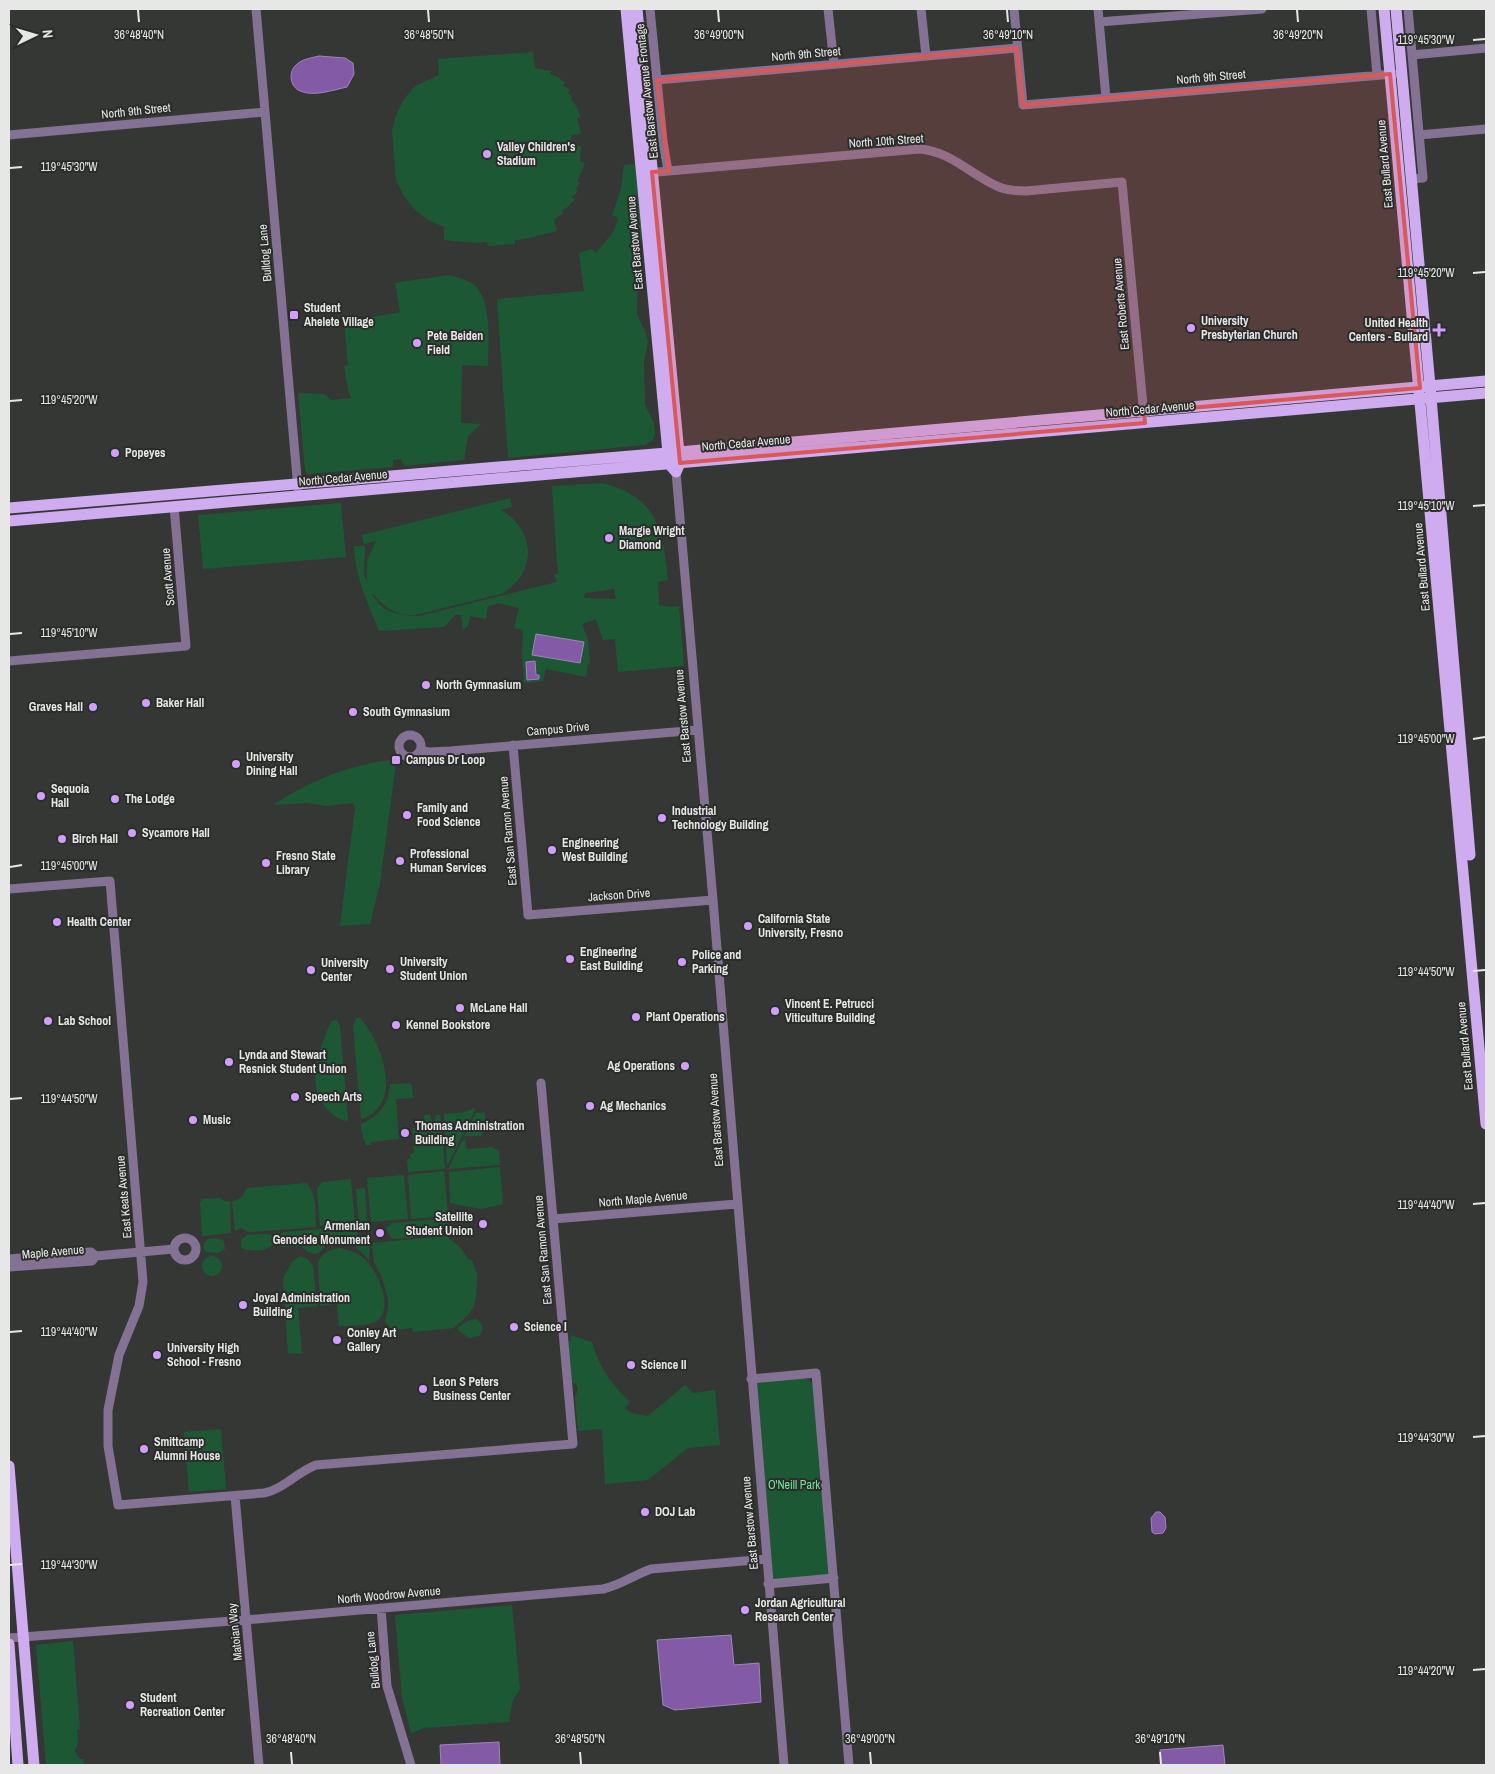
<svg xmlns="http://www.w3.org/2000/svg" width="1495" height="1774" viewBox="0 0 1495 1774" font-family="'Archivo Narrow',sans-serif">
	<style>
		.green { fill: #1d5835; fill-rule: evenodd }
		.water { fill: #835aa5; stroke: #a184b8 }
		.lines { fill: none; stroke-linecap: round; stroke-linejoin: round }
		.minor { stroke: #837293; stroke-width: 9 }
		.major { stroke: #cfacf0; stroke-width: 11 }
		.marked { fill: #da5858; fill-opacity: 0.2; stroke: #da5858; stroke-width: 4; stroke-linejoin: round }
		.ticks { fill: none; stroke: #e6e7e6; stroke-width: 2 }
		.poi-dot { fill: #d19dfe; stroke: #2b2d2b; stroke-width: 2 }
		.labels { text-anchor: middle; dominant-baseline: central; stroke-width: 4; stroke-linejoin: round; paint-order: stroke }
		.street-label { font-size: 12px; fill: #e6e7e6; stroke: #2b2d2b }
		.poi-label { font-size: 12px; font-weight: bold; fill: #e6e7e6; stroke: #2b2d2b; text-anchor: start }
		.park-label { font-size: 12px; fill: #71e69d; stroke: #2b2d2b }
		.ticks-label { font-size: 12px; text-anchor: middle; fill: #e6e7e6; stroke: #2b2d2b; stroke-width: 4; stroke-linejoin: round; paint-order: stroke }
	</style>
	<rect width="100%" height="100%" fill="#353735"/>
	<!-- green -->
	<path class="green" d="M533 52 535 68 551 71 550 74 558 77 565 83 563 86 570 90 568 93 572 97 571 100 575 104 581 117 577 118 581 134 571 135 572 146H581L580 161 585 163 577 182 580 183 576 189 578 191 572 197 575 200 569 205V206L562 211 563 214 554 219 557 231C543 234 530 239 515 240V244L488 246 487 242C472 244 459 241 444 240V227L428 220 415 210 404 196 396 180 392 131 396 115 404 99 415 86 439 75 438 59Z
		M635 164 642 236 638 262 637 314 645 331 648 341 644 362 645 405 654 423 655 434 653 440 645 445 508 458 497 299 584 291 579 253 591 249 596 253 614 231 618 218 612 215 621 189 624 165Z
		M448 275C456 277 466 279 473 284 493 299 488 343 488 366L462 365 461 423 481 424 468 436 464 460 404 466 401 459 393 460V467L308 474 305 470 298 393 324 394 331 400 351 398 348 390 344 366 348 365 344 322 400 312 395 283Z
		M601 483C657 495 663 530 668 580L658 582 659 605 670 607 679 606 684 666 618 672 615 639 603 640 596 619 582 624 588 640 590 664H588L586 677 546 669 543 681 524 683 522 654 523 630 514 628 519 608 498 603 488 606 486 619 470 616 468 626 463 630 461 615H455L444 627 379 631C368 603 355 577 354 546H365L364 575 367 581V560L376 541 364 544 362 535 510 498 512 507 501 510C536 531 538 573 501 594L415 615C395 616 384 607 372 593 379 612 401 616 419 616L557 582 554 575 559 573 557 564 552 486ZM614 589 616 599 584 598 585 593Z
		M341 503 346 557 203 569 198 515Z
		M391 760 396 763 380 883 370 924 340 926 355 808 353 803 326 806 307 803 273 805C309 781 348 765 391 760Z
		M356 1018H360C382 1042 405 1105 361 1119L353 1027Z
		M337 1020 340 1027 348 1121C339 1120 334 1116 328 1110 303 1086 321 1047 331 1021Z
		M410 1083 412 1086 413 1098 396 1099 399 1139 371 1142V1145H366L361 1130V1124C379 1116 390 1104 390 1084Z
		M474 1108 475 1110 447 1166 444 1114 466 1112Z
		M485 1112 486 1132 482 1133V1136H464L476 1113Z
		M424 1115H430L432 1121 435 1120 436 1115H440L445 1167 443 1169 408 1172 407 1159H411L410 1154 414 1153 412 1128 419 1127 420 1131 424 1130Z
		M465 1140 467 1149 493 1147 494 1149 499 1150 500 1165 448 1169 462 1141Z
		M500 1167 503 1204 481 1209 450 1203 449 1172Z
		M444 1171 448 1212 445 1216 411 1219 408 1175Z
		M404 1175 408 1219 371 1222 367 1178Z
		M351 1179 355 1224 320 1226 317 1189 322 1182Z
		M306 1183C317 1192 315 1213 316 1227L249 1232 241 1228 235 1231 232 1202 242 1197 247 1188Z
		M365 1188 367 1222 359 1223 356 1189Z
		M219 1198 224 1201 230 1202 231 1233 202 1236 200 1202 203 1199Z
		M442 1219 448 1222 449 1229 443 1235 392 1239 387 1231V1227L392 1223Z
		M351 1227 356 1229 358 1235C353 1246 337 1243 326 1244 319 1257 311 1256 301 1246L283 1247 278 1243 279 1235 284 1232Z
		M266 1234 271 1235C283 1251 250 1254 241 1247V1240L247 1235Z
		M446 1236 460 1247 468 1259 472 1260 477 1274 476 1298 474 1306 468 1315 454 1328 413 1332 412 1328 393 1330 385 1322 388 1308V1299L382 1278 374 1262 372 1243Z
		M217 1238 224 1241 225 1249 218 1253 206 1252 203 1248 204 1243 208 1239Z
		M370 1245 369 1260 358 1249 354 1247Z
		M340 1248C349 1250 358 1253 365 1259 377 1271 394 1306 378 1320 369 1327 350 1325 339 1326L337 1304 320 1306 318 1262C323 1252 330 1249 340 1248Z
		M300 1256 308 1259 313 1266 317 1306 298 1308 302 1353 288 1354 283 1278 292 1262Z
		M202 1266a10 10 0 1 1 20 0a10 10 0 1 1-20 0Z
		M475 1319 478 1320C483 1325 484 1330 479 1336L469 1338 459 1331 458 1328 467 1321Z
		M570 1335 592 1342C598 1366 612 1385 630 1402L625 1408 631 1413 648 1416 685 1385 693 1393 715 1390 720 1445 688 1448 648 1480 605 1484 602 1429 578 1431 575 1398 578 1389 576 1384 572 1382 568 1342 571 1340Z
		M805 1378 811 1382 815 1389 830 1576 773 1581 757 1382Z
		M221 1429 226 1489 189 1492 184 1432Z
		M512 1605 520 1689 513 1700 509 1722 424 1728 411 1733 402 1698 395 1615Z
		M73 1641 80 1729 77 1730 78 1741 76 1749 74 1750 80 1759H83L84 1765H46L36 1645Z"/>
	<!-- water -->
	<path class="water" d="M319 56 345 58 353 63 354 74 347 87C333 90 314 97 300 91 290 87 288 72 296 65 302 59 311 58 319 56Z
		M536 634 584 642 580 663 532 655Z
		M535 661 536 675H539V679L527 680 526 662Z
		M1156 1512H1160L1165 1517 1166 1528 1163 1533 1155 1534 1152 1532 1151 1518Z
		M731 1635 734 1665 759 1663 761 1702 675 1710 663 1705 657 1640Z
		M499 1742 500 1765H441L440 1745Z
		M1223 1745 1225 1765H1161L1160 1750Z"/>
	<g class="lines">
		<!-- minor -->
		<path class="minor" d="M256 9 298 489
			M650 9 663 141 668 171
			M828 9 834 64
			M921 9 926 56
			M1014 9 1023 105 1394 74
			M1098 9 1106 98
			M1371 9 1377 75
			M1408 9 1423 178 1411 179
			M1099 22 1262 9
			M1412 55 1486 48
			M657 80 1017 48
			M9 135 265 112
			M1419 135 1486 129
			M646 173 919 149C951 151 971 175 999 187 1007 190 1017 191 1026 191L1122 182 1144 416
			M676 472 713 900 784 1765
			M9 661 186 646 174 506
			M399 746a11 11 0 1 1 22 0a11 11 0 1 1-22 0Z
			M513 745 528 915 713 900
			M421 750 429 752 450 751 698 730
			M9 889 110 881 143 1282 139 1306 119 1355 108 1410V1446L118 1505 264 1493C284 1489 297 1472 316 1465L573 1444 541 1083
			M553 1219 737 1204
			M174 1249a11 11 0 1 1 22 0a11 11 0 1 1-22 0Z
			M9 1259 91 1252 96 1256 174 1249
			M9 1267 92 1261 96 1256
			M751 1379 816 1373 849 1765
			M235 1496 259 1765
			M768 1584 834 1578
			M381 1608 387 1686 411 1765
			M9 1638 245 1620 603 1589C621 1585 634 1575 651 1569L766 1559"/>
		<!-- major -->
		<path class="major" d="M626 9 668 453 669 464 676 472 680 463 678 443 637 9
			M1384 9 1486 1124
			M1396 9 1430 386 1470 855
			M9 508 679 452 1486 381
			M9 521 1486 393
			M9 1466 34 1765
			M9 1644 18 1765"/>
	</g>
	<!-- marked area -->
	<path class="marked" d="M1017 48 1023 105 1390 74 1420 388 1144 412 1145 423 680 463 652 172 669 171 657 80Z"/>
	<!-- ticks -->
	<path class="ticks" d="M138 10 139 22M428 10 429 22M718 10 719 22M1007 10 1008 22M1297 10 1298 22M1473 40 1485 39M10 168 22 167M1473 273 1485 272M10 401 22 400M1473 506 1485 505M10 634 22 633M1473 739 1485 737M10 867 22 865M1473 971 1485 970M10 1099 22 1098M1473 1204 1485 1203M10 1332 22 1331M1473 1437 1485 1436M10 1565 22 1564M1473 1670 1485 1669M291 1752 292 1764M580 1752 581 1764M870 1752 871 1764M1160 1752 1161 1764"/>
	<!-- markers -->
	<g class="poi-dot">
		<circle cx="487" cy="154" r="5"/>
		<rect x="289" y="310" width="10" height="10" rx="2.5"/>
		<circle cx="1191" cy="328" r="5"/>
		<path d="M1436.5 322.5h5v5h5v5h-5v5h-5v-5h-5v-5h5z"/>
		<circle cx="417" cy="343" r="5"/>
		<circle cx="115" cy="453" r="5"/>
		<circle cx="609" cy="538" r="5"/>
		<circle cx="426" cy="685" r="5"/>
		<circle cx="146" cy="703" r="5"/>
		<circle cx="93" cy="707" r="5"/>
		<circle cx="353" cy="712" r="5"/>
		<rect x="391" y="755" width="10" height="10" rx="2.5"/>
		<circle cx="236" cy="764" r="5"/>
		<circle cx="41" cy="796" r="5"/>
		<circle cx="115" cy="799" r="5"/>
		<circle cx="407" cy="815" r="5"/>
		<circle cx="662" cy="818" r="5"/>
		<circle cx="132" cy="833" r="5"/>
		<circle cx="62" cy="839" r="5"/>
		<circle cx="552" cy="850" r="5"/>
		<circle cx="400" cy="861" r="5"/>
		<circle cx="266" cy="863" r="5"/>
		<circle cx="57" cy="922" r="5"/>
		<circle cx="748" cy="926" r="5"/>
		<circle cx="570" cy="959" r="5"/>
		<circle cx="682" cy="962" r="5"/>
		<circle cx="390" cy="969" r="5"/>
		<circle cx="311" cy="970" r="5"/>
		<circle cx="460" cy="1008" r="5"/>
		<circle cx="775" cy="1011" r="5"/>
		<circle cx="636" cy="1017" r="5"/>
		<circle cx="48" cy="1021" r="5"/>
		<circle cx="396" cy="1025" r="5"/>
		<circle cx="229" cy="1062" r="5"/>
		<circle cx="685" cy="1066" r="5"/>
		<circle cx="295" cy="1097" r="5"/>
		<circle cx="590" cy="1106" r="5"/>
		<circle cx="193" cy="1120" r="5"/>
		<circle cx="405" cy="1133" r="5"/>
		<circle cx="483" cy="1224" r="5"/>
		<circle cx="380" cy="1233" r="5"/>
		<circle cx="243" cy="1305" r="5"/>
		<circle cx="514" cy="1327" r="5"/>
		<circle cx="337" cy="1340" r="5"/>
		<circle cx="157" cy="1355" r="5"/>
		<circle cx="631" cy="1365" r="5"/>
		<circle cx="423" cy="1389" r="5"/>
		<circle cx="144" cy="1449" r="5"/>
		<circle cx="645" cy="1512" r="5"/>
		<circle cx="745" cy="1610" r="5"/>
		<circle cx="130" cy="1705" r="5"/>
	</g>
	<g class="labels">
		<!-- street labels -->
		<g class="street-label">
			<text transform="translate(806 54) rotate(-5)">North 9th Street</text>
			<text transform="translate(1211 77) rotate(-5)">North 9th Street</text>
			<text transform="translate(647 91) rotate(-96)">East Barstow Avenue Frontage</text>
			<text transform="translate(136 111) rotate(-6)">North 9th Street</text>
			<text transform="translate(886 141) rotate(-4)">North 10th Street</text>
			<text transform="translate(1385 164) rotate(-95)">East Bullard Avenue</text>
			<text transform="translate(635 243) rotate(-95)">East Barstow Avenue</text>
			<text transform="translate(265 253) rotate(-95)">Bulldog Lane</text>
			<text transform="translate(1121 304) rotate(-95)">East Roberts Avenue</text>
			<text transform="translate(1150 409) rotate(-5)">North Cedar Avenue</text>
			<text transform="translate(746 443) rotate(-5)">North Cedar Avenue</text>
			<text transform="translate(343 478) rotate(-5)">North Cedar Avenue</text>
			<text transform="translate(1422 567) rotate(-95)">East Bullard Avenue</text>
			<text transform="translate(168 577) rotate(-95)">Scott Avenue</text>
			<text transform="translate(683 716) rotate(-95)">East Barstow Avenue</text>
			<text transform="translate(558 729) rotate(-5)">Campus Drive</text>
			<text transform="translate(508 831) rotate(-95)">East San Ramon Avenue</text>
			<text transform="translate(619 895) rotate(-4)">Jackson Drive</text>
			<text transform="translate(1465 1046) rotate(-95)">East Bullard Avenue</text>
			<text transform="translate(716 1120) rotate(-94)">East Barstow Avenue</text>
			<text transform="translate(124 1197) rotate(-95)">East Keats Avenue</text>
			<text transform="translate(643 1199) rotate(-5)">North Maple Avenue</text>
			<text transform="translate(543 1250) rotate(-95)">East San Ramon Avenue</text>
			<text transform="translate(53 1252) rotate(-5)">Maple Avenue</text>
			<text transform="translate(750 1523) rotate(-95)">East Barstow Avenue</text>
			<text transform="translate(389 1595) rotate(-5)">North Woodrow Avenue</text>
			<text transform="translate(235 1632) rotate(-96)">Matoian Way</text>
			<text transform="translate(373 1660) rotate(-96)">Bulldog Lane</text>
		</g>
		<!-- poi labels -->
		<g class="poi-label">
			<text x="497" y="147">Valley Children's<tspan x="497" dy="14">Stadium</tspan></text>
			<text x="304" y="308">Student<tspan x="304" dy="14">Ahelete Village</tspan></text>
			<text x="1201" y="321">University<tspan x="1201" dy="14">Presbyterian Church</tspan></text>
			<text x="1428" y="323" text-anchor="end">United Health<tspan x="1428" dy="14">Centers - Bullard</tspan></text>
			<text x="427" y="336">Pete Beiden<tspan x="427" dy="14">Field</tspan></text>
			<text x="125" y="453">Popeyes</text>
			<text x="619" y="531">Margie Wright<tspan x="619" dy="14">Diamond</tspan></text>
			<text x="436" y="685">North Gymnasium</text>
			<text x="156" y="703">Baker Hall</text>
			<text x="83" y="707" text-anchor="end">Graves Hall</text>
			<text x="363" y="712">South Gymnasium</text>
			<text x="246" y="757">University<tspan x="246" dy="14">Dining Hall</tspan></text>
			<text x="406" y="760">Campus Dr Loop</text>
			<text x="51" y="789">Sequoia<tspan x="51" dy="14">Hall</tspan></text>
			<text x="125" y="799">The Lodge</text>
			<text x="417" y="808">Family and<tspan x="417" dy="14">Food Science</tspan></text>
			<text x="672" y="811">Industrial<tspan x="672" dy="14">Technology Building</tspan></text>
			<text x="142" y="833">Sycamore Hall</text>
			<text x="72" y="839">Birch Hall</text>
			<text x="562" y="843">Engineering<tspan x="562" dy="14">West Building</tspan></text>
			<text x="410" y="854">Professional<tspan x="410" dy="14">Human Services</tspan></text>
			<text x="276" y="856">Fresno State<tspan x="276" dy="14">Library</tspan></text>
			<text x="758" y="919">California State<tspan x="758" dy="14">University, Fresno</tspan></text>
			<text x="67" y="922">Health Center</text>
			<text x="580" y="952">Engineering<tspan x="580" dy="14">East Building</tspan></text>
			<text x="692" y="955">Police and<tspan x="692" dy="14">Parking</tspan></text>
			<text x="400" y="962">University<tspan x="400" dy="14">Student Union</tspan></text>
			<text x="321" y="963">University<tspan x="321" dy="14">Center</tspan></text>
			<text x="785" y="1004">Vincent E. Petrucci<tspan x="785" dy="14">Viticulture Building</tspan></text>
			<text x="470" y="1008">McLane Hall</text>
			<text x="646" y="1017">Plant Operations</text>
			<text x="58" y="1021">Lab School</text>
			<text x="406" y="1025">Kennel Bookstore</text>
			<text x="239" y="1055">Lynda and Stewart<tspan x="239" dy="14">Resnick Student Union</tspan></text>
			<text x="675" y="1066" text-anchor="end">Ag Operations</text>
			<text x="305" y="1097">Speech Arts</text>
			<text x="600" y="1106">Ag Mechanics</text>
			<text x="203" y="1120">Music</text>
			<text x="415" y="1126">Thomas Administration<tspan x="415" dy="14">Building</tspan></text>
			<text x="473" y="1217" text-anchor="end">Satellite<tspan x="473" dy="14">Student Union</tspan></text>
			<text x="370" y="1226" text-anchor="end">Armenian<tspan x="370" dy="14">Genocide Monument</tspan></text>
			<text x="253" y="1298">Joyal Administration<tspan x="253" dy="14">Building</tspan></text>
			<text x="524" y="1327">Science I</text>
			<text x="347" y="1333">Conley Art<tspan x="347" dy="14">Gallery</tspan></text>
			<text x="167" y="1348">University High<tspan x="167" dy="14">School - Fresno</tspan></text>
			<text x="641" y="1365">Science II</text>
			<text x="433" y="1382">Leon S Peters<tspan x="433" dy="14">Business Center</tspan></text>
			<text x="154" y="1442">Smittcamp<tspan x="154" dy="14">Alumni House</tspan></text>
			<text x="655" y="1512">DOJ Lab</text>
			<text x="755" y="1603">Jordan Agricultural<tspan x="755" dy="14">Research Center</tspan></text>
			<text x="140" y="1698">Student<tspan x="140" dy="14">Recreation Center</tspan></text>
		</g>
		<!-- park labels -->
		<g class="park-label">
			<text x="794" y="1485">O'Neill Park</text>
		</g>
	</g>
	<g class="ticks-label">
		<text x="139" y="39">36°48'40"N</text>
		<text x="429" y="39">36°48'50"N</text>
		<text x="719" y="39">36°49'00"N</text>
		<text x="1008" y="39">36°49'10"N</text>
		<text x="1298" y="39">36°49'20"N</text>
		<text x="1426" y="44">119°45'30"W</text>
		<text x="69" y="171">119°45'30"W</text>
		<text x="1426" y="277">119°45'20"W</text>
		<text x="69" y="404">119°45'20"W</text>
		<text x="1426" y="510">119°45'10"W</text>
		<text x="69" y="637">119°45'10"W</text>
		<text x="1426" y="743">119°45'00"W</text>
		<text x="69" y="870">119°45'00"W</text>
		<text x="1426" y="976">119°44'50"W</text>
		<text x="69" y="1103">119°44'50"W</text>
		<text x="1426" y="1209">119°44'40"W</text>
		<text x="69" y="1336">119°44'40"W</text>
		<text x="1426" y="1442">119°44'30"W</text>
		<text x="69" y="1569">119°44'30"W</text>
		<text x="1426" y="1675">119°44'20"W</text>
		<text x="291" y="1743">36°48'40"N</text>
		<text x="580" y="1743">36°48'50"N</text>
		<text x="870" y="1743">36°49'00"N</text>
		<text x="1160" y="1743">36°49'10"N</text>
	</g>
	<!-- border -->
	<rect width="1495" height="1774" fill="none" stroke="#e6e7e6" stroke-width="20"/>
	<!-- north arrow -->
	<g transform="translate(35 35) rotate(85)" stroke="#2b2d2b" stroke-width="4" paint-order="stroke">
	<path d="M0-4L9 19L0 12L-9 19Z" fill="#e6e7e6"/>
	<text y="-8" font-size="14" font-weight="bold" text-anchor="middle" fill="#e6e7e6">N</text>
	</g>
</svg>
